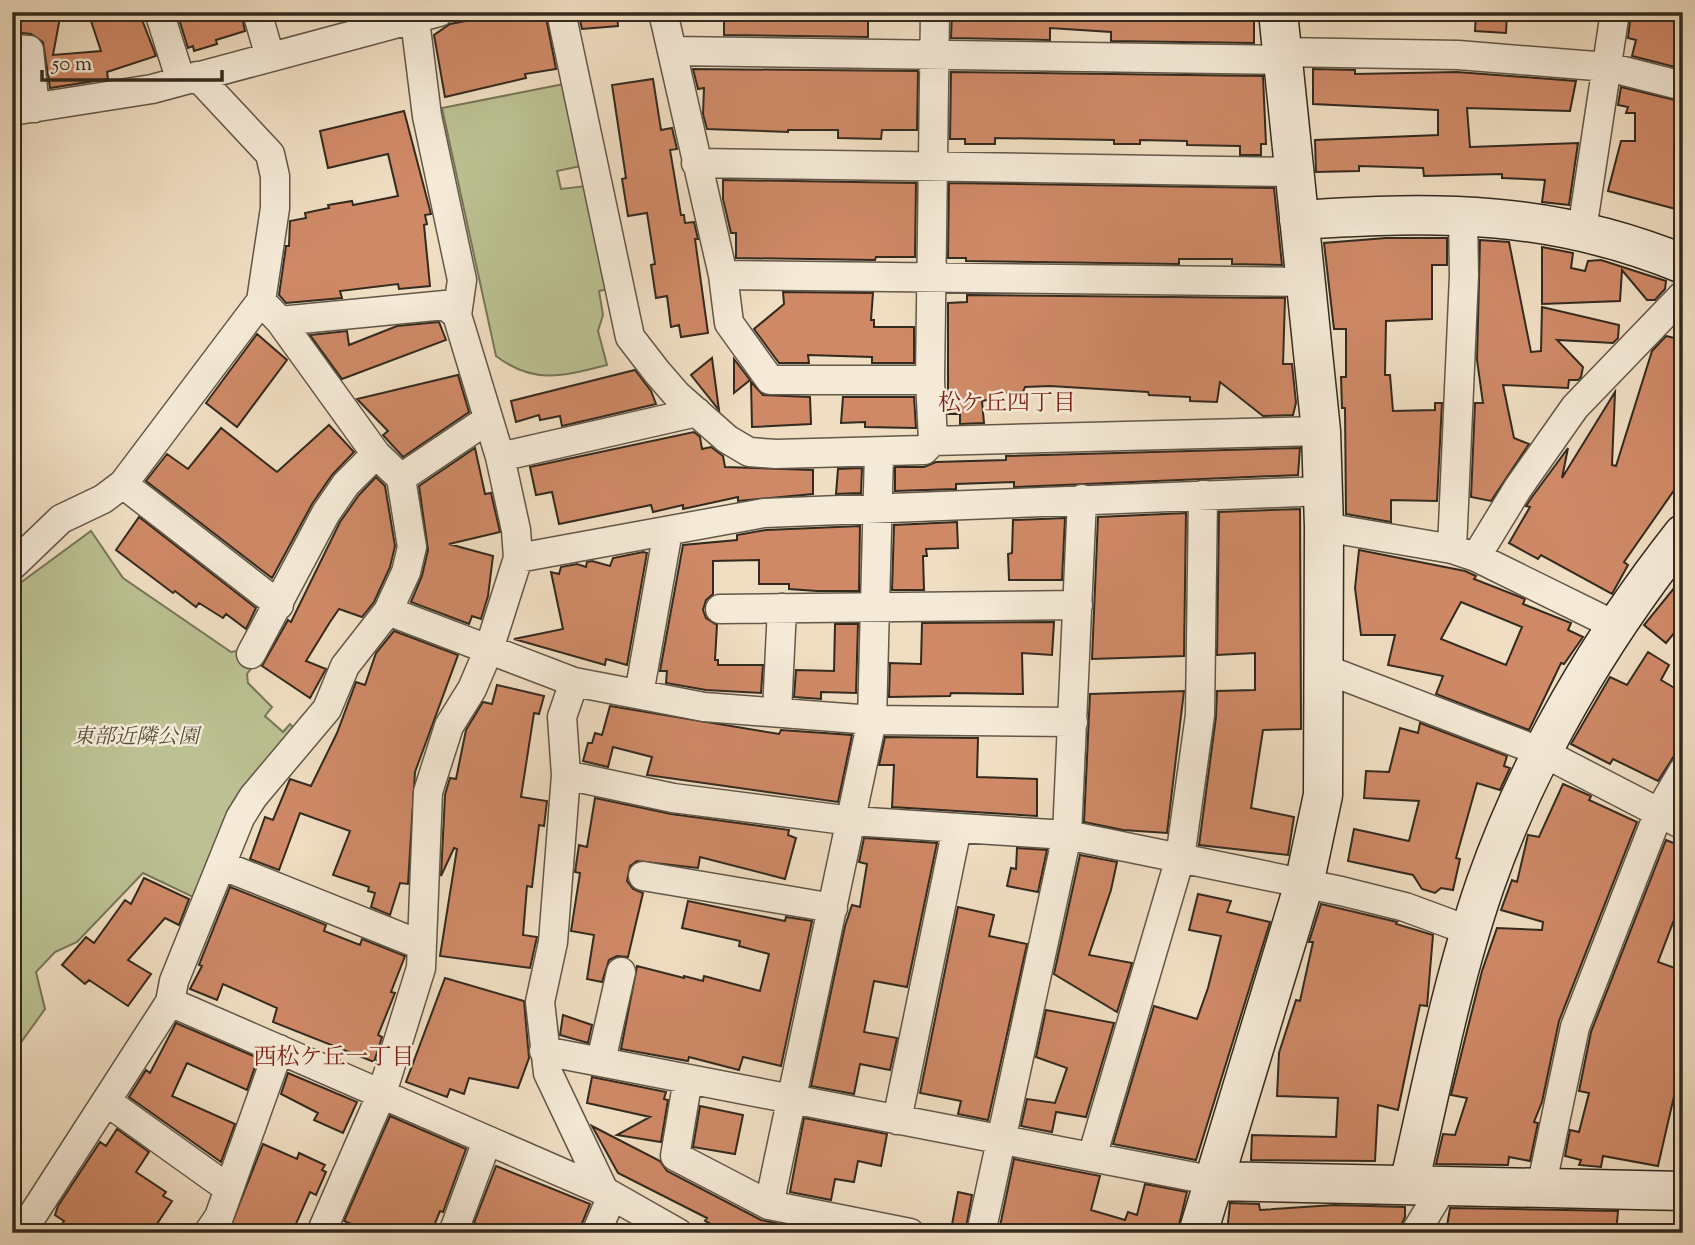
<svg xmlns="http://www.w3.org/2000/svg" width="1695" height="1245" viewBox="0 0 1695 1245" font-family="'Sorts Mill Goudy','Noto Serif JP',serif">
	<style>
		.green { fill: #bbc192; stroke: #777658; stroke-width: 2 }
		.building { fill: #cf8967; stroke: #332a1f; stroke-width: 2; fill-rule: evenodd }
		.lines { fill: none; stroke-linecap: round; stroke-linejoin: round }
		.street-casing { stroke: #625748; stroke-width: 31 }
		.secondary-casing { stroke: #332a1f; stroke-width: 41 }
		.street { stroke: #f5ead7; stroke-width: 28 }
		.secondary { stroke: #f5ead7; stroke-width: 38 }
		.labels { text-anchor: middle; dominant-baseline: central; stroke-width: 5; stroke-linejoin: round; paint-order: stroke }
		.park-label { font-size: 21px; font-style: italic; fill: #55503c; stroke: #f5ead7 }
		.neighbourhood-label { font-size: 23px; fill: #7a1f14; stroke: #f5ead7 }
	</style>
	<rect width="100%" height="100%" fill="#f0dec2"/>
	<filter id="stains"><feTurbulence type="fractalNoise" baseFrequency=".00286" numOctaves="4"/><feColorMatrix values="0 0 0 0 .2 0 0 0 0 .09 0 0 0 0 .02 0 0 0 .5 -.17"/></filter>
	<radialGradient id="worn" r=".72"><stop offset=".6" stop-color="#630" stop-opacity="0"/><stop offset="1" stop-color="#630" stop-opacity=".3"/></radialGradient>
	<!-- green -->
	<path class="green" d="M564 84 581 166 557 171 561 189 586 186 608 289 599 291 603 315 598 331 607 365C564 376 534 385 496 356L442 108Z
		M91 531 123 578 231 652 247 649 257 661 247 674 248 683 272 707 265 716 283 732 290 724 296 731 226 824 193 897 143 873 77 942 55 952 36 972 45 1009 12 1055V589Z"/>
	<!-- building -->
	<path class="building" d="M12 12H61L53 55 101 51 88 12H139L156 56 107 72 108 79 50 88 43 42 31 34 12 32Z
		M190 12H241L245 31 216 40 217 44 194 51 193 46 188 48 178 16Z
		M491 12H545L556 69 525 74 526 78 445 97 434 35 450 24 492 16Z
		M578 12H617L618 26 582 29Z
		M724 12H868V37L724 35Z
		M952 12H1254V43L1111 41V32L1050 28V40L951 38Z
		M1476 12H1507L1506 33 1475 31Z
		M1631 12 1683 23V69L1632 56 1636 40 1628 38Z
		M693 69 918 71 917 130H882L881 139 838 138V130H788V132L707 129 703 114 704 88 698 89Z
		M1313 69 1355 70V74L1457 72 1576 81 1570 111 1467 108 1470 147 1578 143 1569 205 1542 202 1545 180 1502 178V174L1424 176 1423 168 1359 166V171L1316 172 1315 140 1438 135V110L1313 104Z
		M951 72 1263 76 1266 144H1261V155H1240V146L1187 145V141L1140 140V144H1114V140L995 138V144H965V139H950Z
		M653 79 661 130 672 128 677 149 670 150 681 215H684L685 223 694 222 698 239H695L708 333 681 337 679 325 671 327 667 296 656 298 651 265 655 264 647 213 628 216 622 179 626 178 612 85Z
		M1621 87 1683 102V211L1608 191 1621 141H1635V113H1626L1628 107 1618 105Z
		M404 111 431 214 425 215 427 224 424 225 430 286 399 289 398 284 340 291 342 298 286 303 279 295 286 246H289L290 221 306 218 305 213 329 208 328 205 352 201 353 205 398 196 388 154 328 168 320 131Z
		M723 180 916 183 915 257H876L875 260 736 258V233H731L723 199Z
		M949 183 1274 188 1282 265 1232 264V259H1179V264L966 261V258H948Z
		M1386 238H1447V265H1432V319L1386 321 1385 375H1390L1393 411 1435 410V403H1442L1437 501 1391 500V522L1346 514 1345 408H1342L1341 377H1346V329H1334L1324 243Z
		M1480 240 1509 242 1531 352 1541 351 1542 307 1619 325 1618 338 1613 343 1557 340 1583 367 1581 377 1578 380H1569L1568 388 1503 385 1514 438 1529 444 1491 501 1471 497 1475 403H1483L1477 360Z
		M1542 247 1573 253 1571 268 1585 271 1588 261 1601 260 1666 281 1665 289 1655 300H1647L1622 270 1620 301 1542 304Z
		M783 292 873 293 871 320H874V327H914V363H872V357L808 355 809 363H779L754 329 784 304Z
		M967 295 1285 298 1283 364H1292L1296 403 1293 415 1263 416 1220 382 1217 402 1190 401V397L1149 395 1148 392 1050 386 1025 387 1023 392 992 393V399L982 401 984 423 960 424V414H948V303L967 302Z
		M439 322 446 340 342 379 310 335 347 331 349 345 397 326Z
		M257 334 287 360 237 427 206 403Z
		M1666 336 1683 340V491L1675 489 1624 562 1628 565 1612 594 1541 555 1538 559 1509 543 1530 507 1526 506 1532 497 1568 448 1562 478 1615 392 1612 465 1616 466 1652 351Z
		M712 358 719 410 691 375Z
		M734 359 750 380 734 393Z
		M635 370 651 391 656 404 562 426 560 416 540 420 539 415 516 422 511 401Z
		M458 375 469 412 403 457 383 435 388 431 357 399Z
		M751 382 763 395 810 397 811 424 752 427Z
		M843 397H914L916 428 865 427V422L841 423Z
		M329 425 354 452 332 475 312 504 272 578 146 481 167 454 188 469 221 428 277 472Z
		M694 432 700 437 702 449 711 447 723 456 725 467 813 470V494L738 501V497L683 509V505L653 512 651 505 559 524 552 492 536 495 530 467Z
		M475 448 485 494 491 493 500 532 449 544 493 556 488 596 481 619 472 616 469 624 411 602 422 576 428 550 419 486Z
		M1300 448 1298 475 1014 487V482L956 484V489L895 491V467H924L936 462 1006 460V456Z
		M862 468 861 493 836 494 838 469Z
		M376 477 385 486 395 546 390 567 374 602 362 617 339 609 330 622 306 661 326 669 310 698 262 666 288 620 291 622 340 522 359 495Z
		M1300 509 1301 729 1263 730 1251 808 1294 817 1288 855 1199 845 1216 717 1217 691 1255 690V653L1217 655 1219 512Z
		M1186 513 1184 656 1092 659 1098 517Z
		M139 517 256 608 246 629 226 614 223 618 199 603 196 607 175 591 173 593 116 550Z
		M1065 518 1062 580H1009L1008 554 1012 553 1013 520Z
		M957 522 958 548 926 549 927 556H923L924 590H892L894 525Z
		M860 526 859 591H817L789 589V584H759V560L713 561V594L706 600 703 610 706 618 717 625 715 660H718V665H763L761 693 706 690 666 683 667 671H660L683 545 737 540V535L766 530Z
		M1359 550 1465 571 1476 576 1474 579 1525 599 1523 604 1571 623 1568 630 1583 637 1564 664 1561 663 1529 730 1436 694 1443 676 1388 665 1395 635H1361L1355 588ZM1461 602 1522 627 1506 665 1441 639Z
		M643 552 647 553 627 665 606 659 605 665 514 639 563 629 551 572 559 574 561 567 577 564 586 567 587 562 592 561 610 566 613 558Z
		M1683 577V622L1666 643 1644 625Z
		M1054 622 1052 655 1022 653 1023 694 951 693 950 696 889 697 890 663 921 664 922 623Z
		M835 624H858L856 693 821 692V699L794 697 796 670 834 671Z
		M394 631 458 655 415 772 408 884 400 883 390 915 371 907 375 893 368 891 369 887 333 875 350 831 300 813 279 870 250 859 265 817 273 820 290 779 311 786 337 733 356 682 365 685 376 653Z
		M1648 652 1669 665 1661 680 1683 693V742L1658 781 1613 759 1610 764 1571 744 1610 677 1627 685Z
		M497 685 544 696 539 714 534 713 521 797 547 801 544 826 539 825 532 887 527 886 523 935 537 937 530 968 440 956 457 849 454 848 441 876 445 795 450 778 456 779 466 730 483 702 492 704Z
		M1184 691 1167 833 1123 830 1084 822 1090 694Z
		M610 706 779 734 781 730 852 735 838 802 647 775 652 757 613 747 608 767 583 761 588 743H592L595 733 602 735Z
		M1420 723 1507 756 1504 766 1510 768 1500 790 1477 783 1456 858 1460 859 1453 890 1441 888 1435 893 1422 889 1413 875 1348 861 1354 829 1409 841 1419 801 1364 798 1366 771 1389 772 1400 728 1418 733Z
		M885 737 978 738 977 777 1037 779V816L892 807 894 765H879Z
		M1563 784 1591 796 1589 800 1637 822 1559 1021 1542 1102 1534 1122 1538 1123 1530 1161 1509 1157 1508 1165 1436 1164 1443 1134 1455 1135 1467 1098 1451 1095 1482 971 1497 928 1542 930 1543 922 1501 910 1512 880 1517 882 1528 835 1539 837Z
		M595 798 671 814 789 830 788 835 796 838 785 879 700 857 698 868 637 861 630 866 627 881 633 889 643 893 628 957 617 956 609 960 602 982 587 979 594 935 571 931 580 873 575 872 579 845 587 847Z
		M864 838 937 843 907 987 874 981 864 1032 897 1038 890 1070 860 1064 854 1094 811 1086 845 926 852 905 860 907 867 864 859 862Z
		M1666 840 1683 847V896L1658 962 1683 971V1057L1658 1166 1603 1156 1601 1167 1579 1165 1581 1160 1565 1156 1570 1130 1579 1132 1589 1093 1579 1091 1591 1032Z
		M1017 848 1047 850 1038 892 1007 886 1011 868 1016 869Z
		M1080 855 1117 862 1111 890 1089 955 1132 963 1117 1012 1054 974Z
		M144 878 189 899 179 925 165 918 128 960 151 974 128 1006 89 980 85 984 62 965 86 937 94 943 125 900 131 904Z
		M230 887 326 925 324 931 360 945 362 939 405 956 391 992 395 993 378 1035 382 1037 374 1062 273 1022 277 1008 223 984 217 1000 190 989 202 966 199 965Z
		M1198 894 1231 901 1227 912 1270 922 1196 1160 1113 1144 1154 1006 1197 1019 1208 988 1221 936 1189 930Z
		M688 901 785 921 786 917 812 921 781 1066 743 1057 739 1070 689 1057 688 1061 621 1049 637 966 684 978V976L703 981 704 976 760 991 769 954 739 946 740 941 682 928Z
		M1321 904 1397 922 1396 924 1433 935 1427 1006 1420 1005 1398 1110 1378 1105 1375 1161 1251 1160 1252 1135 1336 1137 1338 1098 1277 1096 1279 1053 1296 1000 1300 1001 1313 942H1309Z
		M958 907 994 915 989 936 1027 944 988 1120 958 1114 961 1101 920 1093Z
		M445 978 524 1001 529 1058 518 1088 469 1078 464 1094 450 1089 447 1097 406 1082Z
		M1046 1010 1114 1023 1086 1117 1056 1112 1052 1132 1021 1126 1027 1099 1055 1103 1067 1068 1036 1057Z
		M563 1015 592 1025 588 1043 560 1035Z
		M176 1023 258 1058 247 1090 187 1063 172 1096 235 1124 221 1162 129 1097 146 1070 150 1073Z
		M288 1073 357 1102 343 1133 314 1120 318 1113 281 1094Z
		M592 1077 666 1092 664 1099 668 1100 661 1142 617 1135 650 1117 587 1103Z
		M700 1106 743 1115 735 1154 693 1147Z
		M390 1116 466 1149 443 1212 440 1211 431 1233H373L344 1221Z
		M804 1118 887 1134 881 1166 858 1161 854 1182 835 1179 831 1200 790 1192Z
		M592 1126 660 1161 667 1171 761 1220 823 1233H728L705 1221 707 1218 618 1173Z
		M117 1129 149 1152 136 1172 166 1192 163 1196 172 1201 151 1233H56L64 1221 55 1215 58 1206 100 1142 106 1146Z
		M263 1144 297 1159 299 1153 325 1165 322 1170 326 1172 316 1195 310 1192 292 1233H228Z
		M1014 1159 1100 1176 1091 1210 1125 1220 1128 1212 1137 1215 1145 1184 1187 1192 1177 1233 999 1231Z
		M496 1166 590 1204 578 1233H497L474 1223Z
		M958 1192 972 1195 965 1233 951 1230Z
		M1230 1203 1259 1204 1260 1210 1334 1205 1405 1207V1217L1398 1232 1227 1233Z
		M1450 1208 1618 1211 1616 1233 1515 1230V1233L1446 1232Z"/>
	<g class="lines">
		<defs>
			<path id="street" d="M159 12 181 81
				M257 12 270 57
				M414 12 427 116 462 280 457 315
				M561 12 630 337 657 372 677 395 727 439 749 452 776 454 924 450 933 441 1321 431
				M663 12 723 275 729 323 770 380H930
				M12 49 29 50 35 108
				M673 51 1281 60
				M1281 52 1458 55 1608 67 1683 86
				M12 111 152 89 439 12
				M696 163 1295 172
				M1582 230 1615 12
				M723 275 1307 282
				M280 321 445 305 457 315 500 457 516 530 518 558 489 649 472 689 449 726 428 792 421 968 382 1093 321 1233
				M933 441 930 380 935 12
				M500 457 697 412
				M401 478 487 420
				M123 484 279 605
				M1324 527 1452 549 1476 557 1616 626
				M1452 549 1464 275 1463 214
				M1476 557 1518 488 1575 407 1683 295
				M518 558 764 513 1324 491
				M12 566 61 519 103 499 123 484 261 301
				M720 609 1078 605
				M388 611 574 682 704 707 872 720 1073 722
				M251 654 326 513 346 484 376 454
				M1325 669 1544 753 1683 825
				M574 682 562 717 566 775 553 942 540 1002 548 1073 604 1191
				M639 694 668 531
				M777 712 782 608
				M566 775 673 798 852 821 1067 835 1341 891 1405 907 1470 931
				M221 865 421 945
				M643 876 833 908
				M170 1002 604 1191 678 1233
				M544 1051 1215 1181
				M601 1061 621 972
				M688 1079 675 1156 769 1205 910 1233
				M106 1101 229 1189
				M897 1120 957 828
				M1092 1157 1180 858 1200 715 1203 495
				M1541 1188 1575 1027 1659 812 1683 771
				M769 1205 872 720 879 453
				M21 1233 170 1002 174 981 240 818 253 797 327 709 345 666 388 611 406 572 412 547 401 478 376 454 280 321 261 301 275 208V176L270 154 197 76
				M208 1233 219 1217 279 1049
				M453 1233 487 1141
				M596 1233 612 1196
				M981 1233 1067 835 1082 499
				M1415 1233 1444 1185"/>
			<path id="secondary" d="M1299 220C1437 211 1552 210 1683 264
				M1215 1181 1683 1191
				M1409 1184C1432 1084 1452 981 1485 885 1529 759 1601 638 1683 534
				M1198 1233 1304 884 1323 795 1324 527 1321 431 1278 12"/>
		</defs>
		<!-- street casing -->
		<use href="#street" class="street-casing"/>
		<!-- secondary casing -->
		<use href="#secondary" class="secondary-casing"/>
		<!-- street -->
		<use href="#street" class="street"/>
		<!-- secondary -->
		<use href="#secondary" class="secondary"/>
	</g>
	<g class="labels">
		<!-- park labels -->
		<g class="park-label">
			<text x="136" y="738">東部近隣公園</text>
		</g>
		<!-- neighbourhood labels -->
		<g class="neighbourhood-label">
			<text x="1007" y="404">松ケ丘四丁目</text>
			<text x="334" y="1058">西松ケ丘一丁目</text>
		</g>
	</g>
	<!-- margin -->
	<rect width="1695" height="1245" fill="none" stroke="#f0dec2" stroke-width="42"/>
	<rect x="14" y="14" width="1667" height="1217" fill="none" stroke="#332a1f" stroke-width="3.5"/>
	<rect x="21" y="21" width="1653" height="1203" fill="none" stroke="#332a1f" stroke-width="2"/>
	<!-- scale -->
	<path d="M42 70v10h180v-10" fill="none" stroke="#332a1f" stroke-width="3.5"/>
	<text x="52" y="70" font-size="21" fill="#332a1f" stroke="#f5ead7" stroke-width="5" paint-order="stroke">50 m</text>
	<rect width="100%" height="100%" filter="url(#stains)"/>
	<rect width="100%" height="100%" fill="url(#worn)"/>
</svg>
